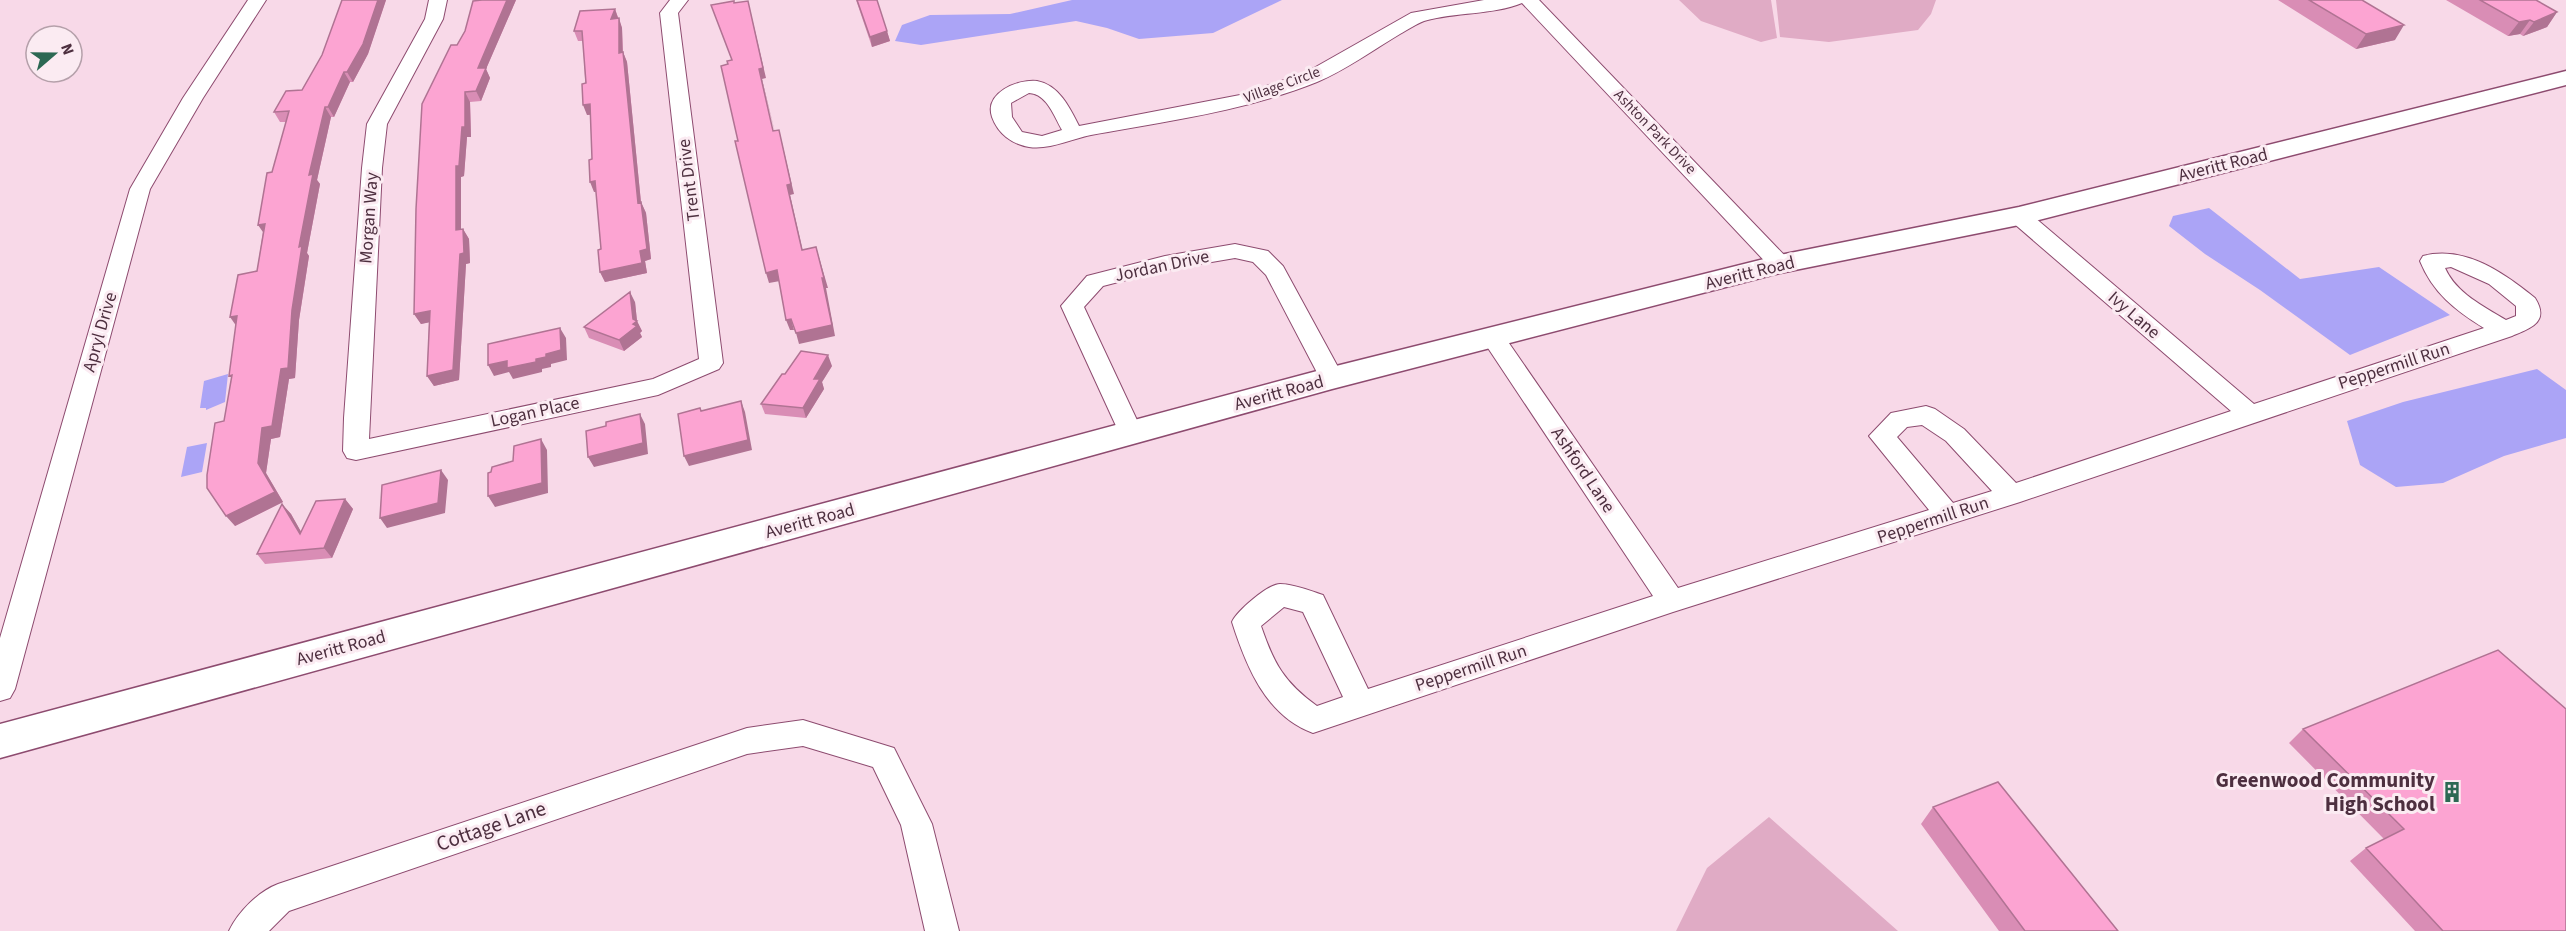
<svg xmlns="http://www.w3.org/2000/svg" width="2566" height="931" viewBox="0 0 2566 931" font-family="'Source Sans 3',sans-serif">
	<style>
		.green { fill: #e0abc5 }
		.water { fill: #aba4f6 }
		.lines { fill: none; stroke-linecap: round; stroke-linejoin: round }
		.street-casing { stroke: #8d4b6f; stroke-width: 2 }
		.secondary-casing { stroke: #8d4b6f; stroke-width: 3 }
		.street { fill: #fff; fill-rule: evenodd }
		.secondary { fill: #fff; fill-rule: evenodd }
		.wall { fill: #d98db5 }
		.shaded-wall { fill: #b07393 }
		.building { fill: #fca4d2; stroke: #b07393; stroke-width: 1.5 }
		.labels { text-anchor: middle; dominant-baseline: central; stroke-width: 6; stroke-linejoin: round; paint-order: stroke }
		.far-street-label { font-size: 15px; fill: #4d2f3f; stroke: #fbebf2 }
		.street-label { font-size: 18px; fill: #4d2f3f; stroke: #fbebf2 }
		.near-poi-label { font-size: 21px; font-weight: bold; fill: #4d2f3f; stroke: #fbebf2; text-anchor: end }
		.near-street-label { font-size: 21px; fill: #4d2f3f; stroke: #fbebf2 }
	</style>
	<rect width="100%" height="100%" fill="#f8d9e8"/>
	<!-- green -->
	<path class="green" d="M1679 0H1771L1777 38 1761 42 1701 21Z
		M1776 0H1936L1931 14 1918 30 1829 42 1780 37Z
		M1769 817 1898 931H1676L1707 868Z"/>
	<!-- water -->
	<path class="water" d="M1072 0H1282L1213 33 1139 39 1107 28 1076 21 921 45 895 41 902 25 930 15 1010 14Z
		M2209 208 2300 279 2379 267 2450 315 2350 355 2260 290 2205 254 2169 226 2173 216Z
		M2537 369 2566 390V438L2504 456 2443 483 2396 487 2360 465 2347 421 2403 402Z
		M228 374 225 402 206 410V408H200L204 381Z
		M207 443 202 472 181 477 187 447Z"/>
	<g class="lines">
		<defs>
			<path id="street" d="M248 0H266L203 98 150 189 15 689 10 698 0 701V638L130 189 183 98Z
				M429 0H447L443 19 387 124 382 168 369 439 653 379 699 359 660 13 670 0H688L678 13 723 363 719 369 658 395 356 460 347 458 343 451 344 418 362 168 367 124 425 19Z
				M1484 0H1539L1788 259 1791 264 1788 269 1780 271 1772 269 1522 3C1494 15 1454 12 1424 21 1416 24 1407 30 1400 34 1373 50 1346 70 1317 82 1245 111 1167 121 1091 135 1071 139 1050 150 1029 147 1012 144 998 134 992 117 984 93 1017 79 1037 81 1059 85 1070 108 1079 126L1240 95 1305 73 1411 13ZM1029 93C1047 94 1054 116 1062 130L1042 136 1022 132 1012 117 1011 103Z
				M2019 209 2027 211 2254 404 2484 328C2455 310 2433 293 2420 261L2423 256C2465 245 2504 273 2535 298 2550 322 2531 328 2512 336L2020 502 1673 612 1313 733C1266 716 1246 666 1232 622 1237 611 1268 584 1280 584 1293 584 1311 591 1323 595L1368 689 1653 596 1482 339 1486 333 1494 331 1502 333 1678 588 1929 510 1869 436 1891 413 1926 406 1935 409 1964 429 2016 483 2231 411 2011 221 2008 216 2011 211ZM2451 267 2489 284 2516 306V316L2506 320C2483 306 2456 293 2445 268ZM1922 425 1946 441 1992 491 1953 503 1897 437 1907 427ZM1284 607 1303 612 1343 697 1317 706C1284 682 1274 664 1261 626Z
				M1235 244 1268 251 1283 266 1344 378 1341 384 1332 386 1323 384 1266 275 1253 262 1235 258 1165 270 1103 286 1084 307 1143 433 1140 439 1131 442 1122 439 1061 306 1087 276 1165 256Z
				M803 720 894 748 932 824 959 931H925L901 825 873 767 803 746 747 754 289 911 269 931H229C238 912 259 891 278 884L747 728Z"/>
			<path id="secondary" d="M2566 71V85L2019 225 1780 273 1332 389 0 758V724L1332 367 1780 255 2019 207Z"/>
		</defs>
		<!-- street casing -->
		<use href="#street" class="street-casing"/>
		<!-- secondary casing -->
		<use href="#secondary" class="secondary-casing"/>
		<!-- street -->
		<use href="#street" class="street"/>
		<!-- secondary -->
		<use href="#secondary" class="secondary"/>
	</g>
	<!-- wall -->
	<path class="wall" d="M342 0H386L368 54 353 82H350L334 117H331L317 180 320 184 307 253 309 256 299 320 295 378 289 379 280 437 271 439 266 473 283 502 235 526 224 421 257 271 272 172 286 122H280L274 112 302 90 322 55Z
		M482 0H516L486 69 490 78 481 101 470 102 471 137H467L464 176 461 177V229H463L469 239 470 263 466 264 459 380 434 386 427 376 429 322 421 324 414 314 457 45Z
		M856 0H877L890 41 872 47Z
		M2278 0H2362L2395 40 2356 49Z
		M2446 0H2536L2557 12 2547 27 2523 36 2520 34 2508 36Z
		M615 9 622 28 623 52 627 62 641 202 646 213 651 259 645 261 647 273 605 282 600 272 601 249 596 192H594L590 115H587L583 41H578L574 31Z
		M635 302 637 321 642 331 640 333 642 337 624 351 589 338 584 327Z
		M832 366 822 382 824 389 806 418 765 414 761 404 785 374Z
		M345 499 353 509 332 558 265 564 257 554 282 504 291 514 301 532Z
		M2303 729 2566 931H2415L2350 861 2366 848 2384 839 2289 743Z
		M1933 807 2118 931H1999L1921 824Z"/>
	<!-- shaded-wall -->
	<path class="shaded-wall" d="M378 0H386L368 54 353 82 347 72Z
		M507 0H516L486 69 490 78 481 101 476 91 478 68Z
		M748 1 766 78 762 79 777 141 759 69Z
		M615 9 618 18 611 19Z
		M2557 12 2547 27 2523 36 2534 22Z
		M619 18 622 28 623 63 619 53Z
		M2530 20 2520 34 2508 36 2519 22Z
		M2404 25 2395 40 2356 49 2366 34Z
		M887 31 890 41 872 47 870 37Z
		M623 52 627 62 642 213 638 203Z
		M344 72 350 82 334 117 328 107Z
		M465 92 470 102 471 137H467L464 176 461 177V240L456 230V166Z
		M590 104 594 114 587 115 583 105Z
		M325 107 331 117 317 180 320 184 307 253 309 256 299 320 295 378 289 379 280 437 271 439 266 473 283 502 235 526 226 516 258 463 262 428 281 369 292 310 299 247 309 175Z
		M779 130 794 194 790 195 805 261 802 250 787 185Z
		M595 181 599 191 594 192 590 182Z
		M641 202 646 213 651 259 645 261 647 273 605 282 600 272Z
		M265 224V235L258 225Z
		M463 229 469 239 470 263 466 264 459 380 434 386 427 376 460 254Z
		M816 247 828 288H826L835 336 799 344 796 333Z
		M777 270 780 281 769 283 766 273Z
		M630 292 635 302 637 321 642 331 640 333 642 337 624 351 619 340 633 319Z
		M430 311 436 321 421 324 414 314Z
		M237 316V327L230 317Z
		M791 319 794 330H790L786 320Z
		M560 328 566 338 567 360 551 364V367L542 369V372L513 379 509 372 494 376 488 365 507 361 536 359 546 354Z
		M828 355 832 366 822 382 824 389 806 418 803 408 814 379Z
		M741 401 745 412 752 450 689 466 684 456Z
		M640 414 645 424 648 454 594 467 588 457Z
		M541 439 547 450 548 493 495 507 488 496Z
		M441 470 448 480 445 513 387 528 380 518Z
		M345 499 353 509 332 558 324 548Z
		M282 504 291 514 308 544 300 534Z"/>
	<!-- building -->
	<path class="building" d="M342 0H378L363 44 347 72H344L328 107H325L309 175 313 174 299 247 302 246 292 310 288 368 281 369 272 426 262 428 258 463 275 492 226 516 207 488V475L215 423 224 421 232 375 229 376 237 316 230 317 238 275 257 271 265 224 258 225 267 173 272 172 289 111 274 112 286 91 302 90 322 55Z
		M482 0H507L478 68H486L476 91 465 92V127H462L459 166H456V230L463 229 464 253 460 254 453 370 427 376 430 311 414 314 416 209 422 104 451 45H457L465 31 473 1Z
		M857 0H877L887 31 870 37Z
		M2309 0H2362L2404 25 2366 34Z
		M2480 0H2536L2557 12 2534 22 2530 20 2519 22Z
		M734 1V3L748 1 763 68 759 69 773 131 779 130 791 184 787 185 802 250 816 247 824 278H822L832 325 796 333 791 319 786 320 777 270 766 273 735 141H738L721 66 728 64 727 61 732 60 711 5Z
		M615 9 611 19 619 18V53L623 52 638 203 641 202 647 249 640 251 642 263 600 272 598 250 601 249 595 181 590 182 589 160 592 159 590 104 583 105 582 84 586 83 582 31H574L580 11Z
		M630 292 633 319 637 321 633 324 637 326 619 340 584 327Z
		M560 328 561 350 546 354V357L536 359V362L507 368V361L488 365V344Z
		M801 351 828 355 814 379H820L803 408 761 404 782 374H785Z
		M741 401 748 440 684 456 678 414 700 408 701 411Z
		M640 414 643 443 588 457 586 431 606 426V422Z
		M541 439 542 483 488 496V473L491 472 492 467 513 461 514 446Z
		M441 470 438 503 380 518 382 485Z
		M345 499 324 548 257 554 282 504 300 534 316 501Z
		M2498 650 2566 709V931H2443L2366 848 2404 829 2303 729Z
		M1998 782 2118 931H2025L1933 807Z"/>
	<!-- icons -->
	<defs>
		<symbol id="building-bare" viewBox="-9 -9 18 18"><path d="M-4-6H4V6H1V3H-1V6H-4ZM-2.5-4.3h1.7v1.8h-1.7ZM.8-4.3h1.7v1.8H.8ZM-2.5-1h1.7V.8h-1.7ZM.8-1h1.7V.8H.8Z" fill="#2c6853" stroke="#fbebf2" stroke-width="2.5" paint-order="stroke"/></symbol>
	</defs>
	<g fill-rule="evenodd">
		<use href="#building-bare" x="2437" y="777" width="30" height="30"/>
	</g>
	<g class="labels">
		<!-- far-street labels -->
		<g class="far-street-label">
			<text transform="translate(1282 85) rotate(-20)">Village Circle</text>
			<text transform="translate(1655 132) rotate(46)">Ashton Park Drive</text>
		</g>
		<!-- street labels -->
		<g class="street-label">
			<text transform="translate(2223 165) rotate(-14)">Averitt Road</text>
			<text transform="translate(689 180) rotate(-97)">Trent Drive</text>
			<text transform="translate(369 218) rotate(-86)">Morgan Way</text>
			<text transform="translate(1162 266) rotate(-12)">Jordan Drive</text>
			<text transform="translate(1750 273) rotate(-14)">Averitt Road</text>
			<text transform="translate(2134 315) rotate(41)">Ivy Lane</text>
			<text transform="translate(100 332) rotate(-74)">Apryl Drive</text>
			<text transform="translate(2394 366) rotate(-18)">Peppermill Run</text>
			<text transform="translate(1279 393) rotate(-15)">Averitt Road</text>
			<text transform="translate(535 412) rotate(-12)">Logan Place</text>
			<text transform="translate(1583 470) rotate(56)">Ashford Lane</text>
			<text transform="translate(1933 520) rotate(-18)">Peppermill Run</text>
			<text transform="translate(810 521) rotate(-15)">Averitt Road</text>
			<text transform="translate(341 648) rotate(-15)">Averitt Road</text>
			<text transform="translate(1471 668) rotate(-18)">Peppermill Run</text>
		</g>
		<!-- near-poi labels -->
		<g class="near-poi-label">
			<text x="2435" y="780">Greenwood Community<tspan x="2435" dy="24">High School</tspan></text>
		</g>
		<!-- near-street labels -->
		<g class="near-street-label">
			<text transform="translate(491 826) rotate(-19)">Cottage Lane</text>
		</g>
	</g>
	<!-- north arrow -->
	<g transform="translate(54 54) rotate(70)"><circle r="28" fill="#fbebf2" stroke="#b5a0aa" stroke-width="1.5"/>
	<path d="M0-4.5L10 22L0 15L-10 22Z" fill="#2c6853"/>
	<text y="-9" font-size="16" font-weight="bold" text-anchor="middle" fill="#4d2f3f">N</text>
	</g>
</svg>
